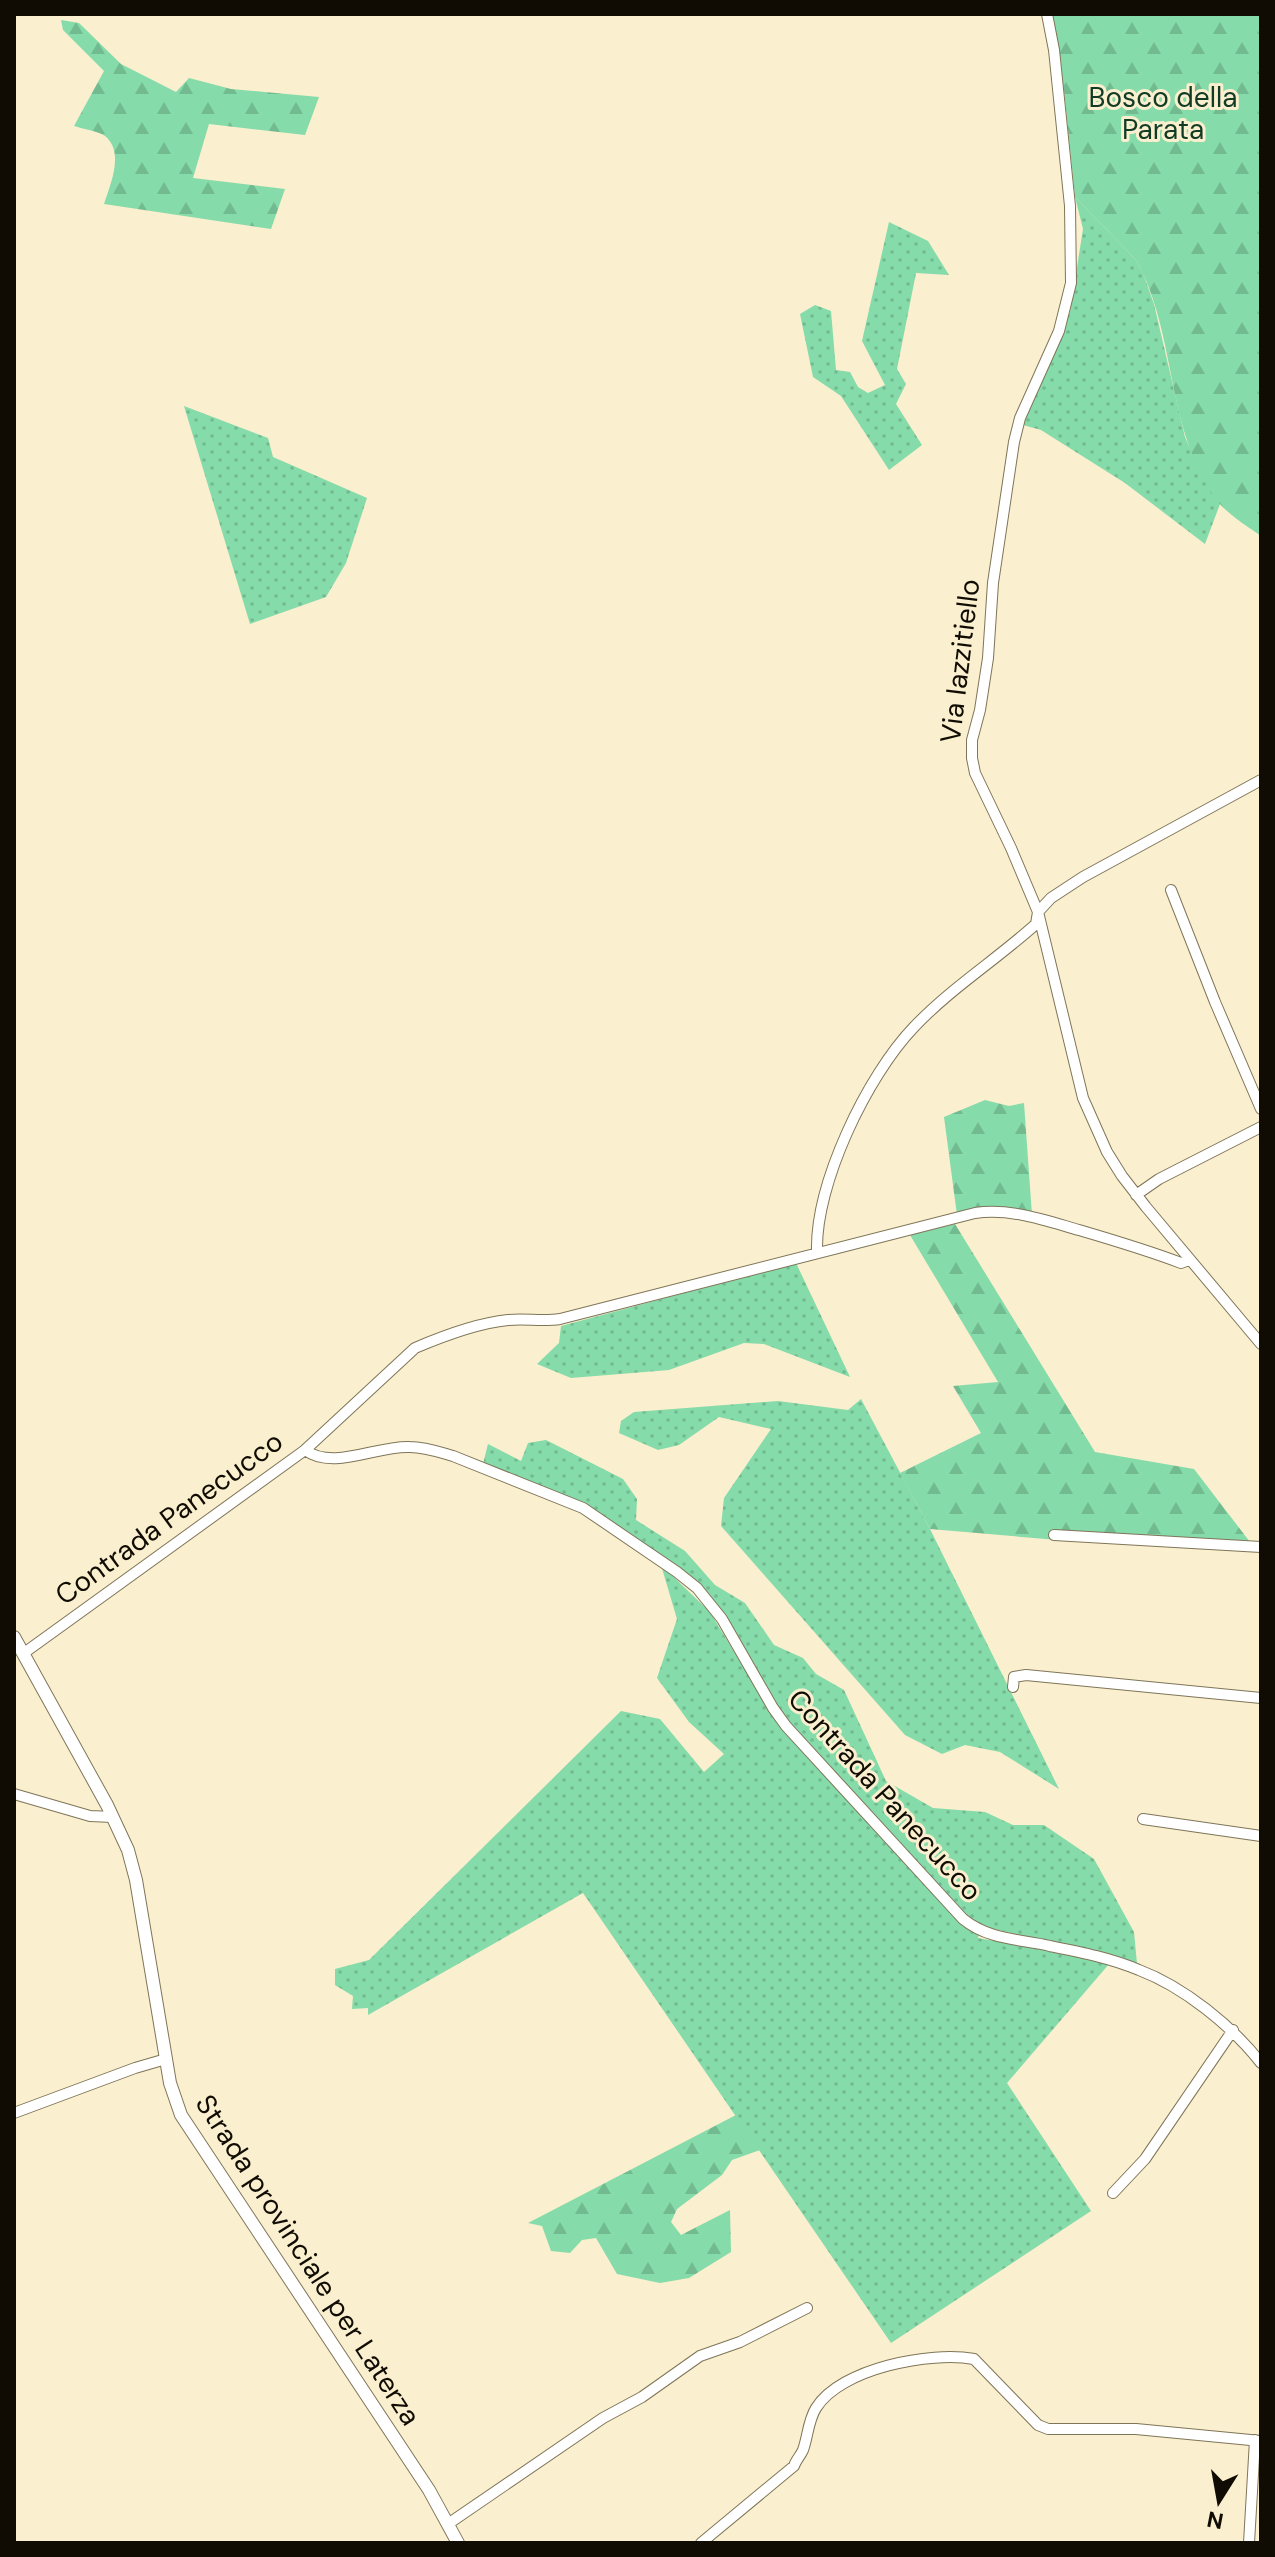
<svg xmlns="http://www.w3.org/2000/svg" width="1275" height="2557" viewBox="0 0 1275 2557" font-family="'DM Sans',sans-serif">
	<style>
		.grass { fill: url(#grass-dots) }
		.forest { fill: url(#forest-firs) }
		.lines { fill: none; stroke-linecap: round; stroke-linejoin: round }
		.minor-casing { stroke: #7f7558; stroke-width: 12 }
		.major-casing { stroke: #7f7558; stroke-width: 14 }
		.minor { stroke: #fff; stroke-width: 10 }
		.major { stroke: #fff; stroke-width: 12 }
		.labels { text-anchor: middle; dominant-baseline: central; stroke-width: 6; stroke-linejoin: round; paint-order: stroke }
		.park-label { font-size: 28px; fill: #113b25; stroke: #faefce }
		.street-label { font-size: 28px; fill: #100c03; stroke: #faefce }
	</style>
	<defs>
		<pattern id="grass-dots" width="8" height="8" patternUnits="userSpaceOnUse" patternTransform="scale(2)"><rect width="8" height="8" fill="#85dba9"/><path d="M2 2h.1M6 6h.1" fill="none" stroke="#72bb90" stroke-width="1.8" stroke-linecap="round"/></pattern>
		<pattern id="forest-firs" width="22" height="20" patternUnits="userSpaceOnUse" patternTransform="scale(2)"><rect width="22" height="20" fill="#85dba9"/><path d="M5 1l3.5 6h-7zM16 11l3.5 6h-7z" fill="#72bb90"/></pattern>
	</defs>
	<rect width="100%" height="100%" fill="#faefce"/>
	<!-- grass -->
	<path class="grass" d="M1075 197 1136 260 1143 273 1154 304 1185 437 1202 476 1220 504 1205 544 1125 483 1041 430 1023 425 1070 312 1083 229Z
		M889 222 928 241 949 275 916 273 897 369 906 384 896 404 922 445 889 470 841 396 813 377 800 314 815 305 831 311 836 370 850 372 858 387 868 393 885 385 862 341Z
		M184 406 268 438 273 457 367 498 346 563 326 597 250 624Z
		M796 1263 850 1377 764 1344 744 1343 669 1370 571 1378 537 1364 559 1343 561 1326Z
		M861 1399 930 1529 1059 1789 1000 1752 965 1745 942 1754 905 1735 721 1526 724 1498 771 1429 719 1417 679 1445 658 1450 619 1433 621 1421 634 1412 778 1401 848 1410Z
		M546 1440 623 1479 637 1499 636 1520 685 1551 715 1585 745 1603 774 1645 803 1658 816 1674 844 1690 886 1781 933 1808 985 1812 1013 1825H1044L1094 1859 1134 1932 1137 1964 970 1923 979 1934 978 1938 1087 1958 1109 1964 1007 2083 1091 2211 891 2343 583 1893 368 2015V2008L352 2009 353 1996 335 1985V1969L369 1960 621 1711 660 1719 704 1772 724 1754 689 1722 657 1678 677 1619 661 1565 710 1612 776 1721 955 1908 787 1724 697 1585 591 1510 482 1468 488 1444 521 1461 528 1443Z"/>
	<!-- forest -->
	<path class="forest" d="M1052 14H1261V536C1247 526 1229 515 1218 502 1164 429 1178 335 1136 260L1075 197 1064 90Z
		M61 20 79 23 121 64 176 92 189 78 231 89 319 97 305 135 209 124 193 178 285 189 271 229 104 204C110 185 125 152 105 136 98 131 83 129 74 126L104 71 63 30Z
		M985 1100 1009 1106 1024 1103 1032 1215H957L944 1117Z
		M955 1224 1095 1452 1194 1469 1250 1542 1107 1533 1081 1542 930 1529 900 1473 981 1433 953 1386 998 1382 910 1235Z
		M736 2115 760 2150 732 2160 722 2175 677 2209 671 2222 681 2235 730 2210 731 2252 689 2278 660 2283 617 2274 596 2238 582 2240 570 2253 551 2251 542 2226 528 2223Z"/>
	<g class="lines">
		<defs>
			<path id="minor" d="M1047 14 1054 50 1070 206 1071 283 1059 331 1020 418 1014 442 993 583 988 658 980 710 972 740V758L975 773 1011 848 1038 912 1083 1098 1107 1152 1122 1176 1146 1207 1261 1344
				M1171 890 1215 1002 1261 1109
				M1136 1195 1159 1179 1261 1127
				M817 1252C815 1184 867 1076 914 1027 951 988 996 960 1036 924L1038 912 1051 898 1083 877 1261 780
				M305 1450 415 1348C443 1336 478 1323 508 1320 526 1318 542 1322 560 1319L975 1213C1011 1208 1044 1220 1079 1230 1113 1240 1147 1250 1181 1263L1189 1260
				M1054 1535 1261 1547
				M24 1653 305 1450C333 1471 378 1445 410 1447 425 1447 439 1452 453 1456L583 1508 677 1572 697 1588 722 1619 773 1708 786 1726 963 1919C989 1940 1019 1939 1050 1946 1080 1952 1111 1958 1139 1970 1184 1987 1232 2026 1261 2063
				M1013 1687 1014 1677 1026 1675 1261 1698
				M14 1794 90 1816 113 1817
				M1143 1819 1261 1836
				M14 2113 135 2068 166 2059
				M1113 2193 1145 2159 1233 2030
				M448 2524 603 2418 642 2397 700 2356 740 2342 807 2308
				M701 2543 794 2466C796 2460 801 2455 803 2450 808 2436 808 2421 816 2408 841 2368 931 2351 974 2359L1038 2425 1048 2429H1136L1261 2441
				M1249 2543 1255 2440"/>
			<path id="major" d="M14 1637 107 1805 128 1850 136 1880 170 2083 181 2115 429 2490 458 2543"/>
		</defs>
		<!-- minor casing -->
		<use href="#minor" class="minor-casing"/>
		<!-- major casing -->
		<use href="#major" class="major-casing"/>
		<!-- minor -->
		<use href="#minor" class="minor"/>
		<!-- major -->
		<use href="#major" class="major"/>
	</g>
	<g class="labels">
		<!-- park labels -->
		<g class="park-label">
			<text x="1163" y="97">Bosco della<tspan x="1163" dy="32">Parata</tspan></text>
		</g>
		<!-- street labels -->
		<g class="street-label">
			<text transform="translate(960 661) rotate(-83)">Via Iazzitiello</text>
			<text transform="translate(169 1518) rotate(-36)">Contrada Panecucco</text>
			<text transform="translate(885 1795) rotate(48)">Contrada Panecucco</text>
			<text transform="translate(308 2260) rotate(57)">Strada provinciale per Laterza</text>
		</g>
	</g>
	<!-- border -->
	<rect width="1275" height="2557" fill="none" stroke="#100c03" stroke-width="32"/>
	<!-- north arrow -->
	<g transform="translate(1219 2501) rotate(191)" stroke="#faefce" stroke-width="6" paint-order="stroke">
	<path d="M0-6L14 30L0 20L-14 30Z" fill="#100c03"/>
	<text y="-12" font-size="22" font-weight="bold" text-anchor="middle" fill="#100c03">N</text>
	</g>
</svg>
